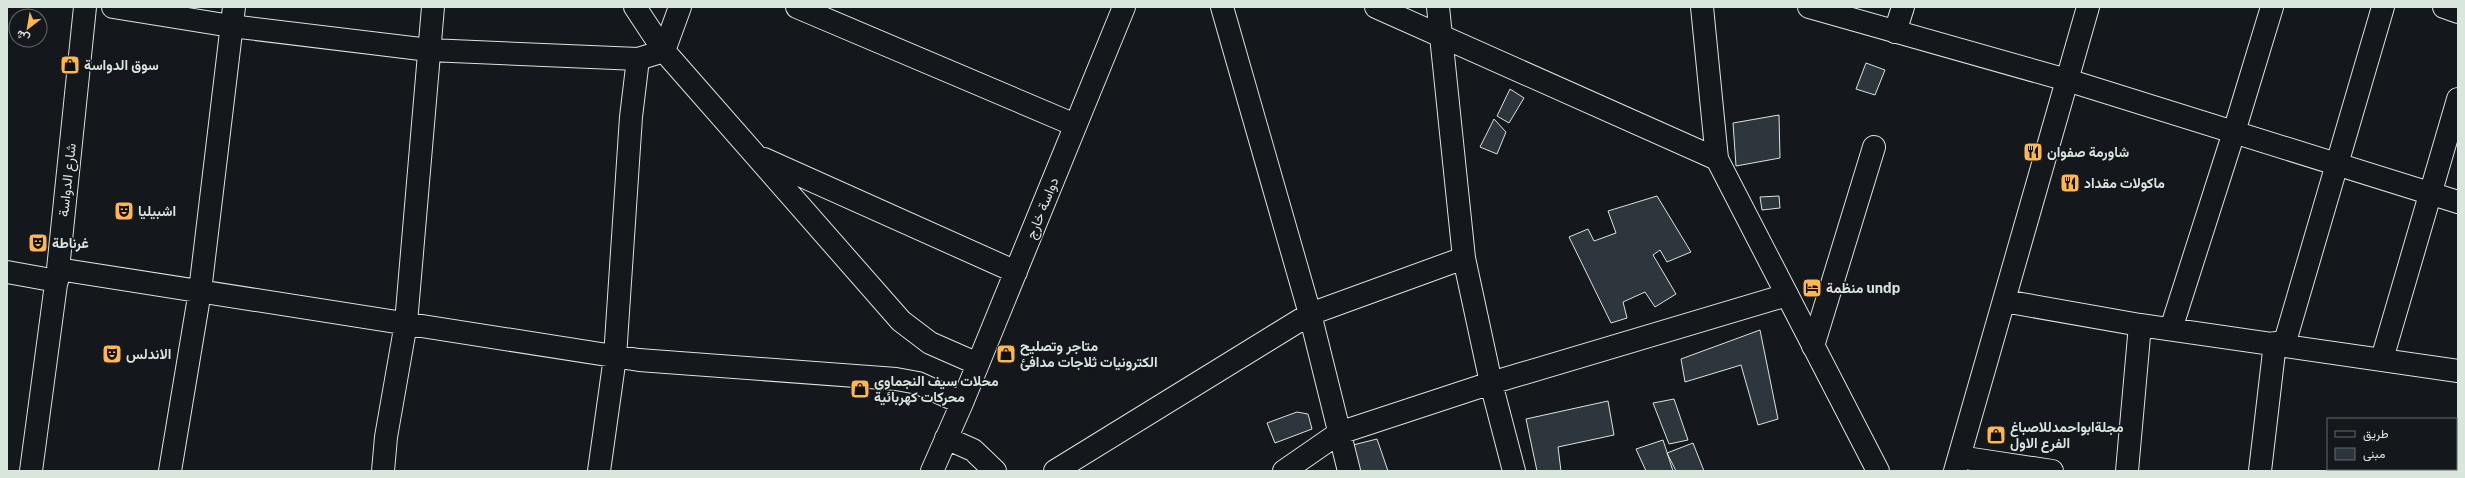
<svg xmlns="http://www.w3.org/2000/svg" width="2465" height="478" viewBox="0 0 2465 478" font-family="'Public Sans',Vazirmatn,sans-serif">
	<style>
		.building { fill: #2c363c; stroke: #d8e6dc }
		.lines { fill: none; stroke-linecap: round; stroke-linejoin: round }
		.minor-casing { stroke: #d8e6dc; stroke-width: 24 }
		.major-casing { stroke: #d8e6dc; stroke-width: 24 }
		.minor { stroke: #14181c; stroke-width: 22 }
		.major { stroke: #14181c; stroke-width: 22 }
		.labels { text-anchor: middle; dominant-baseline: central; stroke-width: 3; stroke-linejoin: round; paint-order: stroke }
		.poi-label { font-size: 14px; font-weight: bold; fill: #d8e6dc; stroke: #14181c; text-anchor: start }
		.street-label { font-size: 14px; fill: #d8e6dc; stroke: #14181c }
	</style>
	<rect width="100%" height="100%" fill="#14181c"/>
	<!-- building -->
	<path class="building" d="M1866 63 1885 70 1875 95 1856 89Z
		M1510 89 1524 98 1509 123 1497 116Z
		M1779 115 1780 158 1736 166 1733 123Z
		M1494 119 1506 132 1497 154 1480 147Z
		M1657 196 1691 252 1667 262 1660 250 1653 255 1676 294 1655 307 1645 292 1623 302 1627 318 1611 323 1569 237 1588 229 1594 241 1616 233 1608 211Z
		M1779 196 1780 208 1762 210 1760 197Z
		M1760 330 1778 419 1758 425 1741 365 1685 382 1681 359Z
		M1674 399 1688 440 1669 444 1653 403Z
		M1608 401 1614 435 1558 447 1561 471H1537L1526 419Z
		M1297 412 1308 414 1312 429 1275 443 1267 423Z
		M1377 439 1388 471H1355L1349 446Z
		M1663 440 1673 471H1646L1636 449Z
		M1693 443 1704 471H1676L1667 453Z"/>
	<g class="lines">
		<defs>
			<path id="minor" d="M113 7 231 26 429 50 638 59 664 51 680 7
				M635 7 664 51 901 321 930 343 978 364
				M797 7 1075 125
				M1222 7 1310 314 1349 471
				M1376 7 1717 159
				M1438 7 1464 258 1491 383 1514 471
				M1809 7 2067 80 2458 202
				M2444 7 2458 12
				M1895 32 1903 7
				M764 159 1016 272
				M58 269 639 360 896 379 918 383 962 403
				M7 272 57 281
				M2004 301 2140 325 2458 371
				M2171 329 2234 132 2272 7
				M2284 345 2383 7
				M1813 346 1874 147
				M2382 359 2458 99
				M946 438 973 450 995 471
				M1959 457 2052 471
				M31 471 58 269 85 7
				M170 471 200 291 234 7
				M383 471 386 437 406 323 433 7
				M599 471 615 357 631 117 638 59
				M932 471 962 403 1124 7
				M1055 471 1310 314 1464 258
				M1284 471 1339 433 1491 383 1787 295
				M1955 471 2088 7
				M2127 471 2140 325
				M2260 471 2275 343"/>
			<path id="major" d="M1702 7 1717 159 1878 471"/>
		</defs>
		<!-- minor casing -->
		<use href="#minor" class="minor-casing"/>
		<!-- major casing -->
		<use href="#major" class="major-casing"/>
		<!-- minor -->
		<use href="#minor" class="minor"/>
		<!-- major -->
		<use href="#major" class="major"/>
	</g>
	<!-- icons -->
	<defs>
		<symbol id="shop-square" viewBox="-11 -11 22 22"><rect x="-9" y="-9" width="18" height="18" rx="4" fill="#ffb74d" stroke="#14181c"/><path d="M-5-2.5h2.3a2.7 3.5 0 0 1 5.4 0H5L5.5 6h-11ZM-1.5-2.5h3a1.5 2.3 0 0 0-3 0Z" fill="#111"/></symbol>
		<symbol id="restaurant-square" viewBox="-11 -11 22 22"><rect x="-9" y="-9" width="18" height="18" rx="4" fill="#ffb74d" stroke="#14181c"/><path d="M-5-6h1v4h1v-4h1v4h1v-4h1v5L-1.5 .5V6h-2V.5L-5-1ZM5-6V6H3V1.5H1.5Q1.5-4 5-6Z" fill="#111"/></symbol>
		<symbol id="theatre-square" viewBox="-11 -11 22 22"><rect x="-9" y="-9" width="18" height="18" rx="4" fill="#ffb74d" stroke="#14181c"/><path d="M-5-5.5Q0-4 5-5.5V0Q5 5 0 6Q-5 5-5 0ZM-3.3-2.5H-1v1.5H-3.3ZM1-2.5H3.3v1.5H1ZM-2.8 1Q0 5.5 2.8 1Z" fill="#111"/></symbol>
		<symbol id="hotel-square" viewBox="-11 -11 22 22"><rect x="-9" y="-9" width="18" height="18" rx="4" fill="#ffb74d" stroke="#14181c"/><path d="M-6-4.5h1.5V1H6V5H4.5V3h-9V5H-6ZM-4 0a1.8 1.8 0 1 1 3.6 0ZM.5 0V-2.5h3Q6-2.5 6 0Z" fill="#111"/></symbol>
	</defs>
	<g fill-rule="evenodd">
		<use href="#shop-square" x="59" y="54" width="22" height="22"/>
		<use href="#restaurant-square" x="2022" y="141" width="22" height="22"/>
		<use href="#restaurant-square" x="2059" y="172" width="22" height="22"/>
		<use href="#theatre-square" x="113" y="200" width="22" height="22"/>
		<use href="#theatre-square" x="27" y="232" width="22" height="22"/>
		<use href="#hotel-square" x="1801" y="277" width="22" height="22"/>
		<use href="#theatre-square" x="101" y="343" width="22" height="22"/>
		<use href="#shop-square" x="995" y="343" width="22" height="22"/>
		<use href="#shop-square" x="849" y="378" width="22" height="22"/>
		<use href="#shop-square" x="1985" y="424" width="22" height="22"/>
	</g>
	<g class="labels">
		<!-- poi labels -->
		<g class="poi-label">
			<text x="84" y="65">سوق الدواسة</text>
			<text x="2047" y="152">شاورمة صفوان</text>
			<text x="2084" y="183">ماكولات مقداد</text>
			<text x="138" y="211">اشبيليا</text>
			<text x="52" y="243">غرناطة</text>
			<text x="1826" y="288">منظمة undp</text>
			<text x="1020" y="346">متاجر وتصليح<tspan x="1020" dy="16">الكترونيات ثلاجات مدافئ</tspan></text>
			<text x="126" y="354">الاندلس</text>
			<text x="874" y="381">محلات سيف النجماوي<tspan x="874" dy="16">محركات كهربائية</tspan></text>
			<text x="2010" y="427">مجلةابواحمدللاصباغ<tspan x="2010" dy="16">الفرع الاول</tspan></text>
		</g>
		<!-- street labels -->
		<g class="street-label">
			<text transform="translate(67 180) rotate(-84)">شارع الدواسة</text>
			<text transform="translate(1042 208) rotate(-68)">دواسة خارج</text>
		</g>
	</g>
	<!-- border -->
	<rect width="2465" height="478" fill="none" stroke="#d8e6dc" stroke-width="16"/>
	<!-- legend -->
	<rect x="2327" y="418" width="130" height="52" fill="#14181c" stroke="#626a69"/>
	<rect x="2335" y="431" width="20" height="6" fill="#14181c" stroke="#626a69"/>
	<text x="2363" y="438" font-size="12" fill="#d8e6dc">طريق</text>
	<rect x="2335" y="448" width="20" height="12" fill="#2c363c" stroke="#626a69"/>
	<text x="2363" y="458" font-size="12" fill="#d8e6dc">مبنى</text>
	<!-- north arrow -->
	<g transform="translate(28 28) rotate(211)"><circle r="19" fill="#14181c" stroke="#626a69"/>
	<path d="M0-3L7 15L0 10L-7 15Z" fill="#ffb74d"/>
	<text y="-6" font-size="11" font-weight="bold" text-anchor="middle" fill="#d8e6dc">ش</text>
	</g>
</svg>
